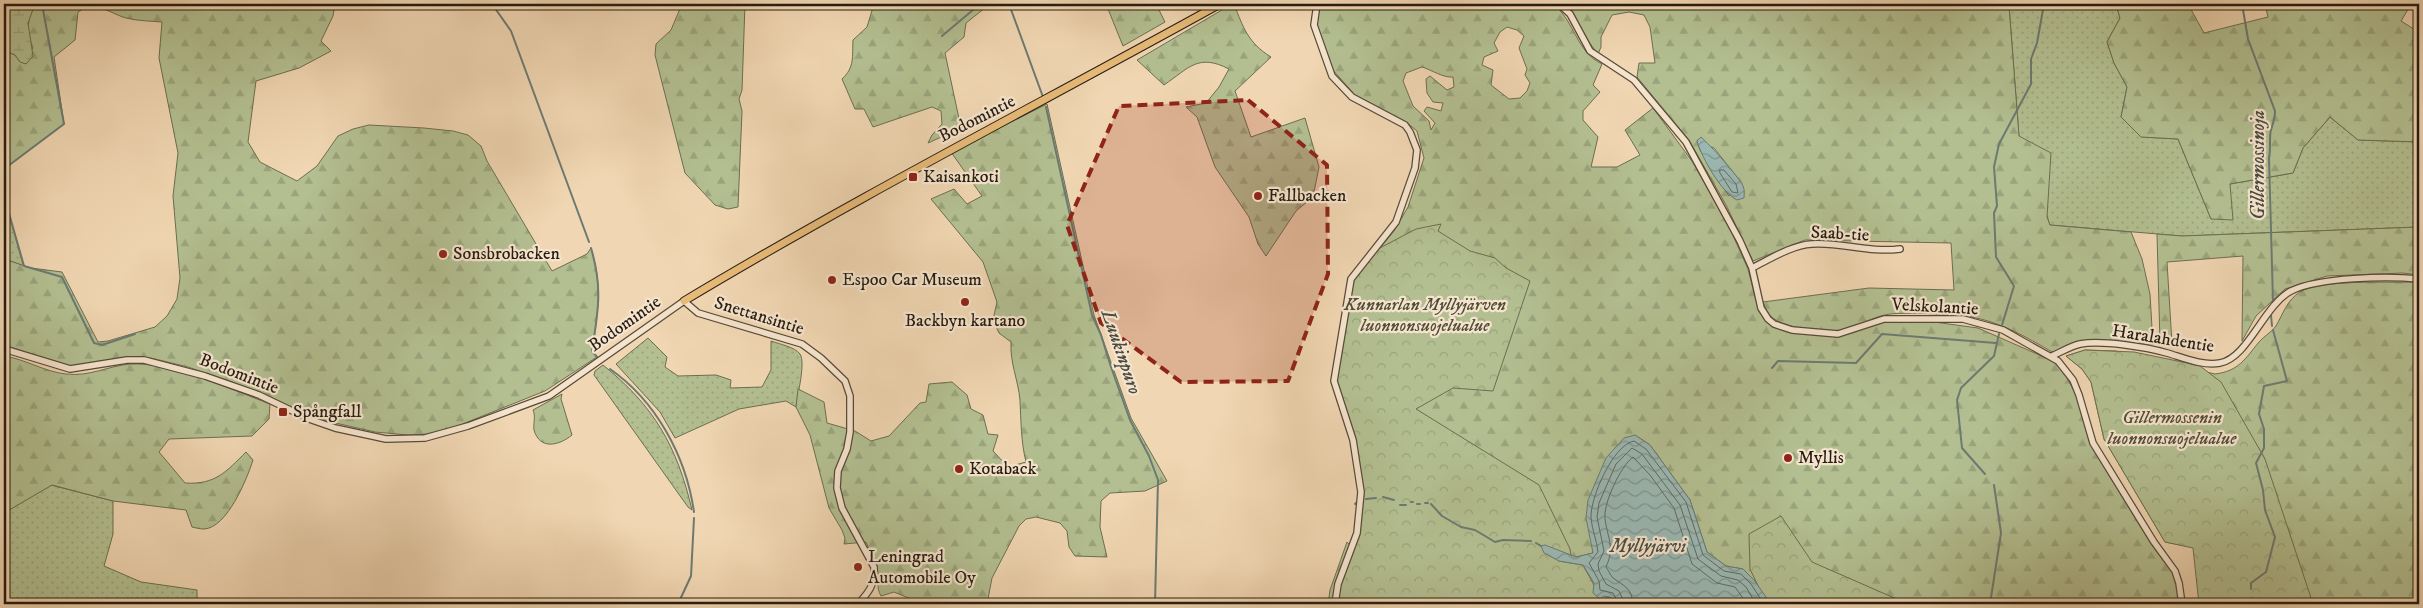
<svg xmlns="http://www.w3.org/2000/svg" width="2423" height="608" viewBox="0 0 2423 608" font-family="'IM FELL DW Pica',serif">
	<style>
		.grass { fill: url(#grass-dots); stroke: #6c6e51 }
		.forest { fill: url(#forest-firs); stroke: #6c6e51; fill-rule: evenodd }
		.wetland { fill: url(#wetland-marsh); stroke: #6c6e51 }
		.park { fill: url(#park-crowns); stroke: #6c6e51 }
		.water { fill: url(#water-waves); stroke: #6c7a72 }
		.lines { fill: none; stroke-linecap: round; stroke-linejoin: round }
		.shore { stroke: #606a62; stroke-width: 1 }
		.stream { stroke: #6c7a72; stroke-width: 2 }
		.minor-casing { stroke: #584a39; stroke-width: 8 }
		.major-casing { stroke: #261c11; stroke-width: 9 }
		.minor { stroke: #f5e4cd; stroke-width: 5.5 }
		.major { stroke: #e8bb79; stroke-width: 7 }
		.marked { fill: #8f2418; fill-opacity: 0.2; stroke: #8f2418; stroke-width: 4; stroke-dasharray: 10 6; stroke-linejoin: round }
		.poi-dot { fill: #8f2418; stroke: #f5e4cd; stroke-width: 2 }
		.labels { text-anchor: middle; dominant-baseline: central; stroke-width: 4.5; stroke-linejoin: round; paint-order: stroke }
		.street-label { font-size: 18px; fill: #261c11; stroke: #f5e4cd }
		.poi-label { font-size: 18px; fill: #261c11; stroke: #f5e4cd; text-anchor: start }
		.park-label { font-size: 18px; font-style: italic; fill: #504d37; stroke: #f5e4cd }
		.water-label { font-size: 19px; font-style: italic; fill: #494b42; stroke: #f5e4cd }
	</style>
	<defs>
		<pattern id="grass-dots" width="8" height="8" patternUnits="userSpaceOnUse" patternTransform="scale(1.25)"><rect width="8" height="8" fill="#b3bf91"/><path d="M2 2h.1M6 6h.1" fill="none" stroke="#9aa47c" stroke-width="1.8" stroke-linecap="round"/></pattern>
		<pattern id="forest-firs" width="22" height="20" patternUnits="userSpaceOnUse" patternTransform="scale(1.25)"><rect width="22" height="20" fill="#b3bf91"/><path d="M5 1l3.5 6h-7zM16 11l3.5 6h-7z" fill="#9aa47c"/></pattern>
		<pattern id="wetland-marsh" width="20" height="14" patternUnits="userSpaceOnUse" patternTransform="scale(1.25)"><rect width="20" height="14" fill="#b3bf91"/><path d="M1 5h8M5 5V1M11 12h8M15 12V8" fill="none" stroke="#9aa47c"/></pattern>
		<pattern id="park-crowns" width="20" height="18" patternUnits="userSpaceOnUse" patternTransform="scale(1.25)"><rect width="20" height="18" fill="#b3bf91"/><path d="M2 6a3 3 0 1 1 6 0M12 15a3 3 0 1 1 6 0" fill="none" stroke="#9aa47c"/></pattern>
		<pattern id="water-waves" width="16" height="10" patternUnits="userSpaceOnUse" patternTransform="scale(1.25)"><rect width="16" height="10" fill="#9bb8b3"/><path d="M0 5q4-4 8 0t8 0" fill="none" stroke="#7e9590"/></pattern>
	</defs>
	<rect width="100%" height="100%" fill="#f0d6b2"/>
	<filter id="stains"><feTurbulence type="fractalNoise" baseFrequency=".004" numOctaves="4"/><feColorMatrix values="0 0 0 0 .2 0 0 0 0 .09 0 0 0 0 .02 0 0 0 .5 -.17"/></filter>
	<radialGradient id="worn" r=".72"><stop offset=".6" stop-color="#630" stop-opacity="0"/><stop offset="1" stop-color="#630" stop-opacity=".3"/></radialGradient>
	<!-- grass -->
	<path class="grass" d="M1998 4H2116L2120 18 2107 42 2114 63 2127 87 2121 117 2142 137 2178 139 2211 219 2230 184 2293 173 2303 148 2330 117 2358 140 2419 142V227L2182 236 2050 225 2019 136 2009 6Z
		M4 196 23 264 24 266 4 259Z
		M648 338 667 357 665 367 678 376 716 375 731 380 730 388 762 387 771 370V341C779 344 795 347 800 354 806 363 797 396 796 407L786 401 739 409 675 438 660 412 616 364Z
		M603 365C654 406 677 446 692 510L688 507 594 375 595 371Z
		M51 485 113 501V534L104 566 141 582 197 590V604H4V513Z"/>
	<!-- forest -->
	<path class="forest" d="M35 4H186C208 11 232 5 254 4 281 2 308 4 335 4L333 16 321 41 331 51 299 68 256 81 248 142 260 162 297 181 317 166 338 136 353 129 369 125 424 128 453 131 468 135 481 146 487 161 552 271 587 254 591 248C603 288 598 310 592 351L597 357 545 391 450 429 426 434 408 435 375 432 309 417 270 397 232 382 188 367 151 358H140L72 366 4 345V259L31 268 62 272 98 342 108 341 155 327 167 316 177 299 180 278 173 196 178 153 159 58 162 22C151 21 138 21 126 18 109 13 96 0 78 12L75 40 54 57 64 124 4 169V53L6 51 15 55 20 62 33 48C26 31 27 20 35 4Z
		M682 4H745L742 90 739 99 742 111 738 207 728 209 715 205 685 173 655 55 656 44 671 30Z
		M874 4H990L966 23 964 37 945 53 961 128 928 143 932 135 942 124 941 111 932 107 873 127 864 109H855L842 79C855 67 852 57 853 40L867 27Z
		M1106 4H1156L1165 22 1123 46Z
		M1232 4H1234C1243 27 1248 43 1271 57L1235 91 1251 137 1305 118 1319 167 1313 197 1296 211 1266 256 1258 244 1249 217 1215 167 1197 117 1186 107 1206 103 1219 87 1229 69C1198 53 1189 68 1164 85L1137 60Z
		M1321 4H1479L1485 10 1497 4H1553C1575 21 1576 52 1602 64L1593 85 1600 92 1583 111V120L1598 137 1591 167H1617L1640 155 1625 130 1653 108 1692 161 1726 220 1748 269 1759 312 1773 327 1787 332 1838 337 1884 322H1934L1978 328 2053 361 2063 371 2077 396 2090 444 2151 544 2172 572 2177 584 2179 604H1771L1754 580 1743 569 1726 566 1707 552 1690 500 1650 445 1635 435 1593 547V553L1576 557 1566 554 1604 596 1610 597 1615 604H1328L1330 590 1347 542 1354 549 1362 522 1356 277 1394 231 1408 207 1424 158 1417 131 1406 122 1355 95 1332 69 1316 23ZM1507 27 1517 30 1524 36 1519 48 1527 69 1525 75 1530 83 1527 91 1520 98 1509 99 1491 85 1493 70 1482 65 1484 57 1498 51 1494 43 1500 32ZM1422 67C1432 70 1443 78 1453 77L1454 87 1447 90 1430 76 1426 79 1427 93 1433 102 1443 103 1441 111 1427 107 1424 111 1435 123 1431 130 1429 121 1413 106 1403 81 1406 73Z
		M1566 4H1998L2009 6 2019 136 2051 153 2047 217 2050 225 2131 232 2142 259 2150 294 2153 345 2111 341 2089 342 2054 353C2026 337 1996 319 1963 316 1940 314 1913 312 1890 314 1874 316 1862 325 1847 329 1831 333 1789 329 1776 320 1768 316 1766 309 1763 302L1869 288 1954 290 1951 243 1805 240 1753 261 1726 205 1689 140 1637 77 1639 63H1655L1650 27 1644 15 1629 12 1612 15 1601 37V47L1598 54 1585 37ZM1697 141 1714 148 1740 181 1729 196 1700 150Z
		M2116 4H2188L2204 33 2268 17 2265 4H2408L2410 6 2401 21 2417 31 2419 36V142L2358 140 2330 117 2303 148 2293 173 2230 184 2233 220 2211 219 2178 139 2141 137 2121 117 2127 87 2114 63 2107 42 2120 18Z
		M1047 104 1094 315 1131 418 1167 481 1145 491 1110 493 1101 501 1100 527 1107 557 1075 556 1069 547 1067 531 1060 523 1036 517 1026 519 1019 526 992 578 987 604H923L894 592 881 596C876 587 879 582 878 572 876 562 870 552 866 542L844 544 845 538 842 530 829 508 810 435 796 407 798 389 824 402 827 423 855 431 871 441 889 436 920 403 926 402 929 384 952 382 967 395 971 409 983 415 988 434 998 435 993 451 1008 467 1026 462C1021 442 1021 421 1020 400 1018 379 1010 364 1011 342L999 333 993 320 997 302 983 262 931 199 954 189 967 204 982 196 951 152Z
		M2419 227V275L2403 273 2327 276 2285 289 2256 316 2242 341 2243 256 2167 262 2172 344 2160 343 2157 234 2182 236Z
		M2414 282 2419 283V604H2204L2208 550 2165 542 2104 439 2091 382 2082 369 2066 356 2085 350 2116 351 2215 374C2239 371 2245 359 2259 342 2264 336 2272 332 2276 326 2283 314 2287 300 2300 292 2321 279 2388 283 2414 282Z
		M4 356C25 359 45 372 66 374 89 377 108 366 130 364 173 362 230 389 270 404L269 419 252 436 169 439 159 452 185 483C215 485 226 472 246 452L253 460C247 479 227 528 204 529 201 529 196 528 192 527L186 510 113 501 52 485 4 513Z
		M562 394 561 399 572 435C560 445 540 451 534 430 533 423 536 417 533 410Z"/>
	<!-- wetland -->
	<path class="wetland" d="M4 4H35L28 23 33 56 26 64 20 62 15 55 6 51 4 53Z"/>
	<!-- park -->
	<path class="park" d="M1441 224 1438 231 1470 251 1495 258 1506 268 1530 281 1493 391 1453 388 1416 409 1539 485 1570 549 1571 555 1566 554 1559 561 1583 565 1595 587 1614 604H1335L1360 518 1357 461 1334 383 1353 280 1378 249 1416 229Z
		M2085 350 2134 352 2187 363 2200 366 2221 382 2265 459 2313 604H2199L2193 548 2165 542 2104 439 2091 382 2082 369 2066 356Z
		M1781 516 1812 562 1908 604H1772L1761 592 1750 569 1749 534Z"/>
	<!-- water -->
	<path class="water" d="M186 4H252C236 9 202 9 186 4Z
		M1701 137C1710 145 1739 177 1743 186 1745 190 1744 194 1744 198L1737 200C1721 192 1702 158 1697 141Z
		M1635 435 1650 445 1690 500 1707 552 1726 566 1743 569 1754 580 1771 604H1615L1610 597 1604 596 1600 599 1593 593 1594 583 1583 565 1559 561 1544 553 1541 546 1545 545 1576 557 1593 553 1586 518 1588 500 1606 458 1624 438Z"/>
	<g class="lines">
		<!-- shore -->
		<path class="shore" d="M1720 170H1724L1736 184 1738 193 1732 192 1720 173Z
			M1619 604 1613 593 1600 590 1599 581 1589 563 1598 552C1597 541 1592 530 1591 518 1590 498 1613 445 1634 441L1646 449 1686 502 1703 555 1724 571 1741 574 1751 584 1764 604
			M1625 604 1619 591 1606 584 1599 571 1598 564 1604 551 1597 517 1599 503 1616 464 1632 448 1642 454 1680 505 1698 559 1721 576 1738 580 1746 587 1756 604
			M1633 604C1632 588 1624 586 1613 578 1611 576 1608 570 1606 567 1615 547 1608 540 1605 519 1603 503 1621 466 1633 457L1650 475 1674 508 1692 564 1717 583 1735 587 1747 604"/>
		<!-- stream -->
		<path class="stream" d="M492 4 511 31 589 242
			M1009 4 1043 97
			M2242 4 2248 39 2275 111C2275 119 2273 123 2271 130 2269 135 2271 149 2269 158L2273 302
			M942 36 980 4
			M1046 107 1092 315 1101 335 1111 367 1130 420 1149 456 1158 480 1155 604
			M4 169 64 124 42 4
			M4 196 24 266 62 277 94 343 102 345 135 334
			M591 248C603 289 598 311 592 351L597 357
			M2271 315 2272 326
			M2002 325 2014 286 1996 257 1994 213 1997 206 1994 167 1999 144 2031 84V59L2037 43 2044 4
			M1772 368 1778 361 1856 363 1882 334 1996 343
			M610 369C656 401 686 456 694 512
			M1985 474 1962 448 1957 400 1961 388 1994 356 1999 334
			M1383 497 1394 500
			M1366 499 1376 498
			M1411 502H1413
			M1425 503H1428
			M1355 504 1356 503
			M1417 504H1420
			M1431 504 1442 516 1461 527 1475 530 1495 542 1503 540 1531 541
			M1400 505H1406
			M1536 543 1541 546
			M2251 589V583L2266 572 2275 537 2265 510 2263 490 2256 463 2264 448V429L2259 414 2264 386 2287 381 2273 330
			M2252 598V604
			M678 604 691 576 694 518
			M1990 604 2001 533 1994 485"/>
		<defs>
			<path id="minor" d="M1317 4 1314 25 1332 76 1352 97 1405 125 1410 132 1417 150 1415 168 1396 222 1351 279 1334 381 1353 440 1361 492 1357 533 1338 584 1335 604
				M1559 4 1570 14 1590 51 1634 80 1686 142 1740 241 1752 268 1761 308 1768 319 1774 324 1792 330 1838 334 1884 319H1963L2003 330 2058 361 2073 380 2079 395 2093 443 2154 542 2175 571 2179 583 2182 604
				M1752 268C1770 259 1792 245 1812 244 1841 242 1869 253 1900 249
				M4 349 70 369 127 360H144L205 376 259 395 309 419 335 428 386 439 425 438 468 426 549 396 684 301 698 313 802 344 821 358 845 381 850 396V432L847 449 838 471 837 488 842 508 874 567C875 585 869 592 858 604
				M2052 356C2061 352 2071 346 2080 344 2102 340 2146 347 2167 353 2184 358 2202 366 2220 363 2248 358 2264 305 2291 291 2319 277 2388 276 2419 279"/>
			<path id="major" d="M684 301C859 196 1041 103 1220 4"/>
		</defs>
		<!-- minor casing -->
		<use href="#minor" class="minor-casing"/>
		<!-- major casing -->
		<use href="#major" class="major-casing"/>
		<!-- minor -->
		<use href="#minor" class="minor"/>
		<!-- major -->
		<use href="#major" class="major"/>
	</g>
	<!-- marked area -->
	<path class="marked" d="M1248 100 1327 165 1328 274 1288 381 1181 382 1101 323 1067 225 1119 106Z"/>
	<!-- markers -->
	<g class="poi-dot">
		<rect x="908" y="172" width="10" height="10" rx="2.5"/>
		<circle cx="1258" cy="196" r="5"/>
		<circle cx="443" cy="254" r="5"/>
		<circle cx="832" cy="280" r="5"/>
		<circle cx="965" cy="302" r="5"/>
		<rect x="278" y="407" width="10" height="10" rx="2.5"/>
		<circle cx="1788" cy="458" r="5"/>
		<circle cx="959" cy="469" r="5"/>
		<circle cx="858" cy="567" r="5"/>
	</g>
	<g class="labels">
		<!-- street labels -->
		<g class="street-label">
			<text transform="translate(977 119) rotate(-27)">Bodomintie</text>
			<text transform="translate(1840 234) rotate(3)">Saab-tie</text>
			<text transform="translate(1935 307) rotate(3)">Velskolantie</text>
			<text transform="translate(759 316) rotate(17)">Snettansintie</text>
			<text transform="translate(625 324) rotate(-35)">Bodomintie</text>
			<text transform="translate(2163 339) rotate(9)">Haralahdentie</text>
			<text transform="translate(239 374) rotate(21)">Bodomintie</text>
		</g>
		<!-- poi labels -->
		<g class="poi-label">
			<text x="923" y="177">Kaisankoti</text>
			<text x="1268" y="196">Fallbacken</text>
			<text x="453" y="254">Sonsbrobacken</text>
			<text x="842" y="280">Espoo Car Museum</text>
			<text x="965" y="321" text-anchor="middle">Backbyn kartano</text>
			<text x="293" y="412">Spångfall</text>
			<text x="1798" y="458">Myllis</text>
			<text x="969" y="469">Kotaback</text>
			<text x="868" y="557">Leningrad<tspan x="868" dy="21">Automobile Oy</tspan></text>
		</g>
		<!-- park labels -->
		<g class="park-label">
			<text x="1425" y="305">Kunnarlan Myllyjärven<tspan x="1425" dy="21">luonnonsuojelualue</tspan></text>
			<text x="2172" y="418">Gillermossenin<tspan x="2172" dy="21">luonnonsuojelualue</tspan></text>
		</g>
		<!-- water labels -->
		<g class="water-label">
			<text transform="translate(2258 165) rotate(-90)">Gillermossinoja</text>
			<text transform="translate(1121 352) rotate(71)">Luukinpuro</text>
			<text x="1648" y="546">Myllyjärvi</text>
		</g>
	</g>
	<!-- margin -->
	<rect width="2423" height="608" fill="none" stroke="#f0d6b2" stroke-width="20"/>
	<rect x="5" y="5" width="2413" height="598" fill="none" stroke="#261c11" stroke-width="2.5"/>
	<rect x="10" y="10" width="2403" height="588" fill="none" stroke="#261c11"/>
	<rect width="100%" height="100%" filter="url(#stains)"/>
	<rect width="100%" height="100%" fill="url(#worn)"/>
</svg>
